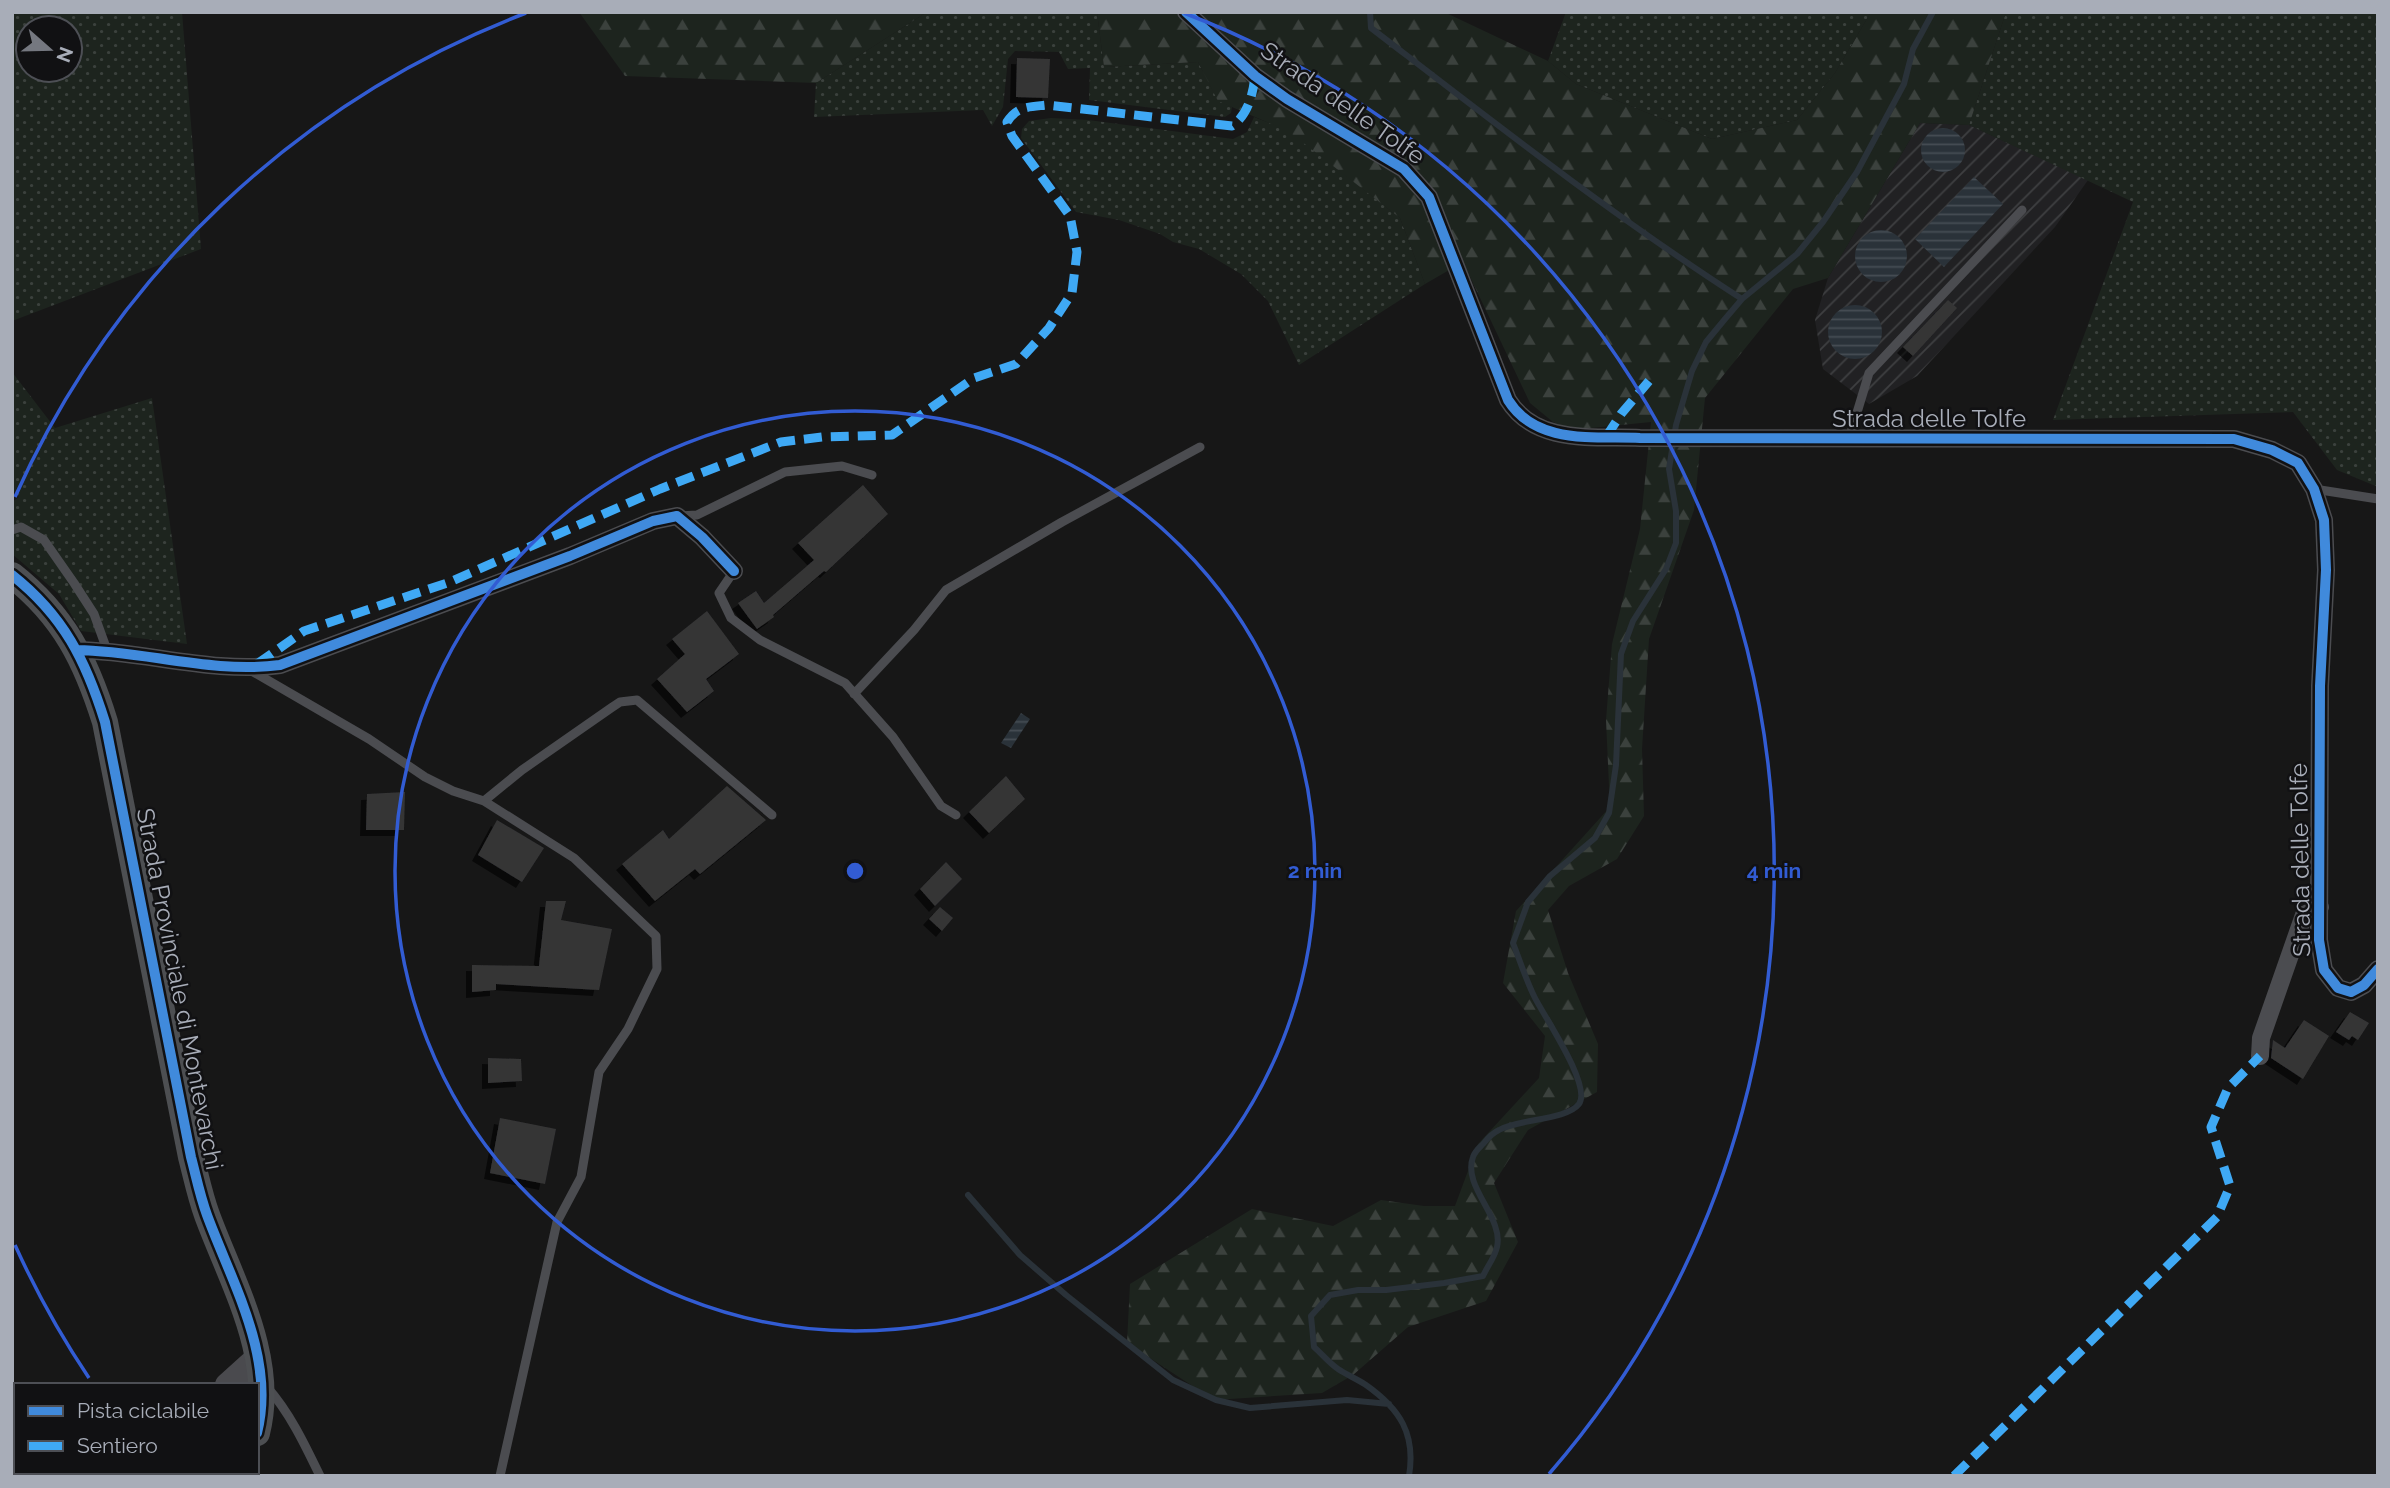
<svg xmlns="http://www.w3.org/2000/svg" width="2390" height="1488" viewBox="0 0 2390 1488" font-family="Raleway,sans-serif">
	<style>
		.industrial { fill: url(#industrial-furrows) }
		.green { fill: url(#green-dots); fill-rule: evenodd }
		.forest { fill: url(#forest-firs) }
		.water { fill: url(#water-rules) }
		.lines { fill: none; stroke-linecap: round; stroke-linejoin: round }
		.stream { stroke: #2a3239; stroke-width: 6 }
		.building { fill: #353536; filter: url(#shadow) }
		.lane { stroke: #4b4c50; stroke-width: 9 }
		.street { stroke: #4b4c50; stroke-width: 18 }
		.secondary { stroke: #4a4a4e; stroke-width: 24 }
		.primary { stroke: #4d4f52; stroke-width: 26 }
		.quiet { stroke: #3fa9f5; stroke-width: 9; stroke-dasharray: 18 9; stroke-linecap: butt }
		.cycleway-casing { stroke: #111113; stroke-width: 15 }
		.cycleway { stroke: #408adc; stroke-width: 10 }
		.ring { fill: none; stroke: #325cd3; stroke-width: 3.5 }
		.labels { text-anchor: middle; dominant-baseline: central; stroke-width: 5; stroke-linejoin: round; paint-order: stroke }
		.street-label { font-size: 24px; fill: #a8adb8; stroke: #111113 }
		.centre { fill: #325cd3; stroke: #111113; stroke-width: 3.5 }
		.ring-label { font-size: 21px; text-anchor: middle; font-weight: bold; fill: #325cd3; stroke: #111113; stroke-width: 5; stroke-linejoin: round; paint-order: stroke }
	</style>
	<defs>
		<pattern id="industrial-furrows" width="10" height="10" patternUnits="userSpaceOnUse" patternTransform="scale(1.75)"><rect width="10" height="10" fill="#212123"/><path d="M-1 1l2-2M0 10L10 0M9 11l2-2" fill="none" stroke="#3e3f41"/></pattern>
		<pattern id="green-dots" width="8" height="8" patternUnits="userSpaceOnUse" patternTransform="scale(1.75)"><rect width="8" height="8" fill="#1d241e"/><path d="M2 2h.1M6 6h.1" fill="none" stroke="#3b413d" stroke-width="1.8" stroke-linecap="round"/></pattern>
		<pattern id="forest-firs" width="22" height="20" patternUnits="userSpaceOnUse" patternTransform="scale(1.75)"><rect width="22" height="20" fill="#1d241e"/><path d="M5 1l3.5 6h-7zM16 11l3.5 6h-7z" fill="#3b413d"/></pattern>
		<pattern id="water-rules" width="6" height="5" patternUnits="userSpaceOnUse" patternTransform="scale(1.75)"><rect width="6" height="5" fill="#2a3239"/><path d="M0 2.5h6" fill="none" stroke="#464d54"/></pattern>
		<filter id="shadow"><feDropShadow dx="-6" dy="6" stdDeviation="0" flood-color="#0009"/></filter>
	</defs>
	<rect width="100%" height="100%" fill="#171717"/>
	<!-- industrial -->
	<path class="industrial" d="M1920 123 1969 125 2088 180 2055 227 1917 376 1869 404 1823 369 1815 320 1828 278Z"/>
	<!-- green -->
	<path class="green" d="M12 12H182L201 249 12 321ZM70 28V70H28V28Z
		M927 12H1097L1104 67 1198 62 1218 100 1232 107 1231 113 1225 117 1089 100 1090 68 1068 69 1059 52 1015 51 1008 59 1003 107 992 126 983 110 814 117 816 83Z
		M1566 12H1871L1835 73 1797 120 1712 139 1576 84 1548 61Z
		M2006 12H2378V487L2337 470 2293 412 2053 420 2133 202 1969 125Z
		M1254 117 1288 130 1400 218 1425 284 1299 365 1268 301 1241 274 1199 249 1173 242 1160 234 1119 220 1076 212 1021 138 1022 129 1029 121 1051 118 1088 120 1233 139 1247 132Z
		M12 372 55 428 152 398 187 644 81 631 59 594 12 554V502L19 497 12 488Z"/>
	<!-- forest -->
	<path class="forest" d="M579 12H927L816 83 625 76Z
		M1097 12H1444L1548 61 1576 84 1712 139 1797 120 1835 73 1871 12H2006L1969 125 1920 123 1828 278 1793 289 1705 398 1694 510 1649 639 1642 749 1644 816 1617 859 1569 886 1548 910 1568 973 1598 1044 1597 1092 1528 1130 1494 1183 1518 1242 1486 1301 1408 1327 1353 1375 1322 1393 1214 1400 1127 1343 1130 1284 1252 1209 1333 1226 1381 1200 1424 1206H1455L1478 1144 1539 1078 1545 1036 1503 983 1516 911 1610 807 1606 720 1612 644 1640 529 1651 422 1571 430 1553 422 1530 403 1463 262 1425 284 1400 218 1288 131 1218 101 1198 62 1104 67Z"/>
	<!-- water -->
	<path class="water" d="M1921 150a22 22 0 1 1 44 0a22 22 0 1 1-44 0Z
		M1974 177 2003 204 1944 267 1915 239Z
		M1855 256a26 26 0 1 1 52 0a26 26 0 1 1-52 0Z
		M1828 332a27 27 0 1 1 54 0a27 27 0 1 1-54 0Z
		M1021 713 1030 719 1011 748 1001 743Z"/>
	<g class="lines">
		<!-- stream -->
		<path class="stream" d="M1370 12 1371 28C1492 121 1613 216 1742 299
			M968 1195 1020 1255 1066 1295 1173 1380 1216 1400 1250 1408 1347 1400 1389 1404
			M1409 1476C1416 1434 1400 1409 1366 1385 1357 1379 1347 1375 1338 1369 1329 1363 1322 1354 1314 1347L1311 1316 1330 1295 1358 1290H1386L1444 1283 1483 1276C1487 1267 1495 1257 1497 1247 1504 1217 1462 1187 1473 1157 1475 1151 1479 1148 1483 1144 1487 1139 1492 1133 1499 1130 1518 1119 1567 1120 1579 1104 1592 1086 1544 1016 1535 998 1526 980 1520 961 1513 943L1528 902 1550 876 1595 838 1609 813 1616 765 1621 654 1633 621 1666 569 1676 543V511L1669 469 1676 425 1692 371 1706 342 1725 319 1742 299 1797 254 1823 222 1857 172 1904 84 1913 49 1933 12"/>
	</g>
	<!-- building -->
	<path class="building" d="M1017 58 1050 59 1048 98 1016 97Z
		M1948 300 1957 308 1913 356 1903 347Z
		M863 485 888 514 826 572 824 571 773 615 774 617 757 629 738 603 756 591 764 603 814 560 798 543Z
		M707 611 739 654 706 679 714 691 687 712 657 679 685 654 672 639Z
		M1006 776 1025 799 989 833 969 812Z
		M727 786 766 820 700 874 695 869 655 901 622 864 663 830 669 839Z
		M405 792 404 830H366L367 794Z
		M497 820 544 848 522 882 478 855Z
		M946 862 962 879 935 906 920 889Z
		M546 901H566L561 920 612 929 599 990 496 984V990L472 992V965L539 966Z
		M940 907 953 918 942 931 929 919Z
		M2350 1012 2369 1023 2358 1040 2352 1036 2349 1040 2336 1032Z
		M2304 1020 2329 1036 2303 1079 2271 1058 2273 1040 2285 1048Z
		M488 1058 521 1059 522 1081 488 1083Z
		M500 1118 556 1129 545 1184 490 1173Z"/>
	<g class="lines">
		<!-- lane -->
		<path class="lane" d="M1849 439 1869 373 2022 210
			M2314 489 2378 499
			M679 516 697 515 785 472 842 466 872 475
			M12 530 21 527 44 540 74 583 94 614 107 650
			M734 571 719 593 731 618 760 640 845 683 893 737 941 806 956 815
			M250 670 369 739 425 777 453 791 484 801 522 770 611 708 620 702 637 700 772 815
			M854 694 914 630 946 590 1062 522 1200 447
			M484 801 574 858 656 936 657 969 628 1029 599 1072 581 1177 557 1222 500 1476
			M267 1387C290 1413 305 1445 320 1476"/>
		<!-- street -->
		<path class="street" d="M1186 12 1255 76 1287 99 1404 169 1429 197 1508 400C1536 445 1594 436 1640 438L2234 439 2272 450 2298 463 2314 489 2324 520 2326 570 2320 686 2319 940 2324 970 2338 988 2351 992 2364 985 2378 969
			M77 650C145 651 213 674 280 665L570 556 653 521 677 516 702 537 734 571
			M2260 1056 2261 1038 2304 915 2320 907"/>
		<!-- secondary -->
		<path class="secondary" d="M227 1385 258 1357
			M127 1476 131 1472"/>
		<!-- primary -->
		<path class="primary" d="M12 575C64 616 86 661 105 722L191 1157C196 1176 200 1196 207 1215 232 1283 276 1358 257 1433
			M244 1476 245 1472"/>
		<!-- quiet -->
		<path class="quiet" d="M1606 437 1621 414 1649 381
			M257 664 304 631 450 582 660 489 781 442 822 437 892 435 974 378 1016 364 1049 328 1072 293 1077 252 1070 216 1012 136 1007 122C1017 106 1029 107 1047 105L1232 126C1248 115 1253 94 1255 76
			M1954 1476 2217 1217 2230 1186 2211 1127 2228 1088 2260 1056"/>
		<defs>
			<path id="cycleway" d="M1186 12 1255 76 1287 99 1404 169 1429 197 1508 400C1536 445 1594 436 1640 438L2234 439 2272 450 2298 463 2314 489 2324 520 2326 570 2320 686 2319 940 2324 970 2338 988 2351 992 2364 985 2378 969
				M12 575C64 616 86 661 105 722L191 1157C196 1176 200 1196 207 1215 232 1283 276 1358 257 1433
				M77 650C145 651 213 674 280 665L570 556 653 521 677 516 702 537 734 571"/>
		</defs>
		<!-- cycleway casing -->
		<use href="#cycleway" class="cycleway-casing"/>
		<!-- cycleway -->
		<use href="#cycleway" class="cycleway"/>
	</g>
	<!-- distance rings -->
	<g class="ring">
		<circle cx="855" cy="871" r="460"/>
		<path d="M89 1378A919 919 0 0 1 15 1245M15 497A919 919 0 0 1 526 13M1184 13A919 919 0 0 1 1549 1474"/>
	</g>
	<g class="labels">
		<!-- street labels -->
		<g class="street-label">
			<text transform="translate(1343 103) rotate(35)">Strada delle Tolfe</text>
			<text x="1929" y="418">Strada delle Tolfe</text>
			<text transform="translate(2300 860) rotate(-91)">Strada delle Tolfe</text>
			<text transform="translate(180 989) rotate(79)">Strada Provinciale di Montevarchi</text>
		</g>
	</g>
	<circle cx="855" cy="871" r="10" class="centre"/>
	<g class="ring-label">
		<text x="1315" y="878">2 min</text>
		<text x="1774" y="878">4 min</text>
	</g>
	<!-- border -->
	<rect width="2390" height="1488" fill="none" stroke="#a8adb8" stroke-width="28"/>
	<!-- legend -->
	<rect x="14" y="1383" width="245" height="91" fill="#111113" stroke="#4d4f55" stroke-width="2"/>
	<rect x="28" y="1406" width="35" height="10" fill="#408adc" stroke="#4d4f55" stroke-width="2"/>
	<text x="77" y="1418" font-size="21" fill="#a8adb8">Pista ciclabile</text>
	<rect x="28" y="1441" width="35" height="10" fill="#3fa9f5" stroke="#4d4f55" stroke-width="2"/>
	<text x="77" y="1453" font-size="21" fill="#a8adb8">Sentiero</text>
	<!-- north arrow -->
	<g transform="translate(49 49) rotate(110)"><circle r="33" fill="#111113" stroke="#4d4f55" stroke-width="2"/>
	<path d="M0-5L12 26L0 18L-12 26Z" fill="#757880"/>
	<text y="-10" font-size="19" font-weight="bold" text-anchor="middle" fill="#a8adb8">N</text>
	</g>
</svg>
